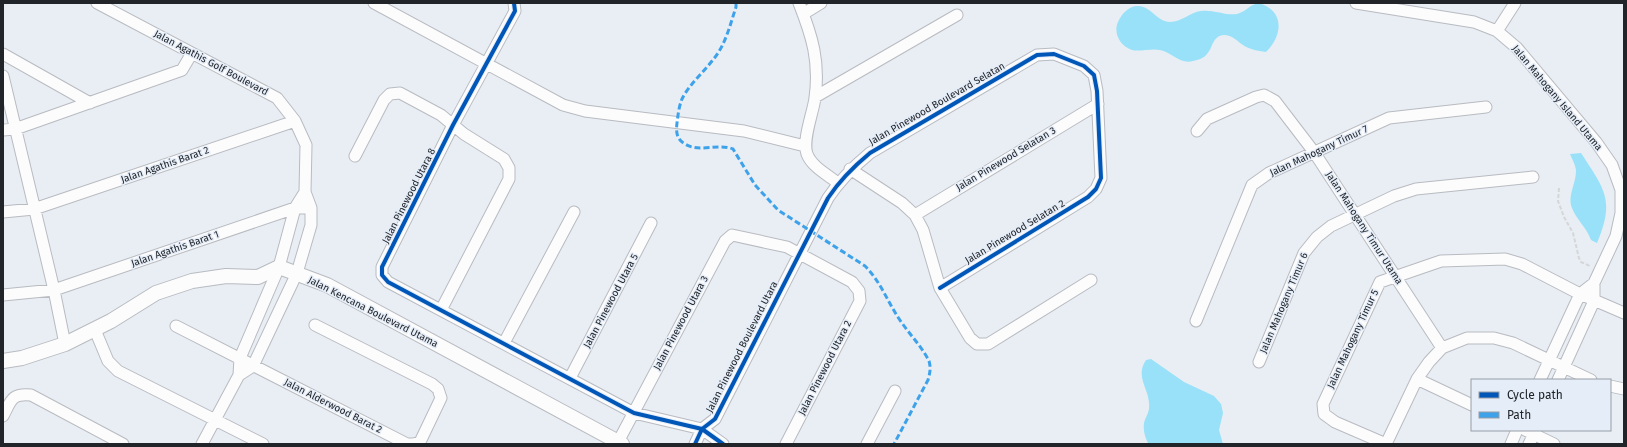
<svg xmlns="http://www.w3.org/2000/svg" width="1627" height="447" viewBox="0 0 1627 447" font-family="'Fira Sans',sans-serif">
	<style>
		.water { fill: #98e1f8 }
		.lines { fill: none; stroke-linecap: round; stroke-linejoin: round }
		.minor-casing { stroke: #b8bbc0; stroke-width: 13 }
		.tertiary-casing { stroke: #b8bbc0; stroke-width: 16 }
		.path { stroke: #d5d6d8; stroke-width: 2; stroke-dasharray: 4 2; stroke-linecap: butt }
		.minor { stroke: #fcfcfd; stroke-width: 11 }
		.tertiary { stroke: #fcfcfd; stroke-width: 14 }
		.quiet { stroke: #3ea2eb; stroke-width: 3; stroke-dasharray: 6 3; stroke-linecap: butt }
		.cycleway-casing { stroke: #e5edf8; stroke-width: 6 }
		.cycleway { stroke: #0057b8; stroke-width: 4 }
		.labels { text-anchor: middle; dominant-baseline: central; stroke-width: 3; stroke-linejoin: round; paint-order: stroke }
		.street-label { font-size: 10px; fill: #212428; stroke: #e5edf8 }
	</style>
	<rect width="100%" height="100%" fill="#e9eef4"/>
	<!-- water -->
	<path class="water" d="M1258 3C1285 10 1283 36 1266 52 1258 51 1249 49 1243 45 1237 41 1232 35 1224 35 1212 36 1213 48 1207 54 1204 58 1198 60 1193 61 1181 65 1171 52 1160 50 1151 48 1140 52 1132 50 1120 46 1113 33 1118 22 1122 13 1129 6 1138 6 1151 6 1157 22 1170 22 1182 22 1190 12 1201 11 1212 9 1227 16 1237 14 1245 12 1250 5 1258 3Z
		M1581 153C1605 190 1615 200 1597 243L1591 240C1587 228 1576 219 1572 208 1567 196 1576 184 1576 171 1576 166 1572 159 1570 154Z
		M1151 359 1184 382 1214 396 1221 404 1223 413 1219 430 1223 444H1149C1145 439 1143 429 1144 423 1145 418 1149 413 1149 408 1151 390 1134 378 1146 360Z"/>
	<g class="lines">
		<defs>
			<path id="minor" d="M97 3 277 98 295 121 306 145 305 192 311 208V225L297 273 253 366 239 375
				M374 3 563 105 585 111 744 131 805 146
				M514 3 515 11 453 125 382 267V275L388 282 634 413 702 429 723 444
				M799 3C812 36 820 61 815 98 813 113 802 140 807 154 812 167 828 175 838 183
				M1356 3 1474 22 1497 31 1517 48 1596 142 1612 165 1621 190V213L1616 236 1594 283V301L1558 380
				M803 14 821 3
				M1497 31 1515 3
				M3 54 90 103
				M3 76 54 290 65 344
				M815 97 957 15
				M3 130 15 129 182 70 192 53
				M1197 131 1207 119 1256 97 1264 95 1275 101 1314 152 1442 348
				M355 156 384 100 390 94 400 93 441 115 464 134 504 159 509 168V179L441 310
				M850 169 902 203 915 215 923 230 940 288 970 338 977 344H988L1091 280
				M3 212 34 209 295 121
				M915 215 1098 104
				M3 295 54 290 295 208H311
				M1196 321 1252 185 1269 173 1389 118 1486 107
				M315 325 432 384 438 389 441 398 420 442 414 444
				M176 326 407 444H413
				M95 330 108 361 118 371 263 444
				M504 343 574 212
				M1259 362 1304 253 1317 237 1331 226 1394 196 1416 189 1533 177
				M570 378 651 223
				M1417 379 1472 405
				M1540 380 1580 294 1594 283
				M1610 386 1624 389
				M3 416C11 401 11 393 31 395L123 444
				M1525 430 1554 444
				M618 442 725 241 732 235 787 247 852 282 859 291 860 301 786 444
				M202 444 239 375 240 358 279 267 295 208 305 192
				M695 444 702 429 715 419 828 198C840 180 853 167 870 153L1037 55 1054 54 1084 66 1094 75 1097 91 1101 178 1096 189 1088 197 940 288
				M867 444 895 391
				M1386 444 1335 422 1324 414 1323 404 1380 282 1441 261 1505 259 1522 264 1580 294 1624 313
				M1386 444 1417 379 1429 362 1442 348 1467 338H1494L1513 343 1591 380
				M1511 444 1517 430
				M1529 444 1536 430"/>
			<path id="tertiary" d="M3 361 22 358 65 344 111 321 156 293 192 281 226 276 258 277 279 267 327 285 622 444"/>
		</defs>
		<!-- minor casing -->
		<use href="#minor" class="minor-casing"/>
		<!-- tertiary casing -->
		<use href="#tertiary" class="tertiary-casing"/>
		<!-- path -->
		<path class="path" d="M1559 188 1558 201 1564 217 1573 233 1579 258 1581 262 1590 266"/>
		<!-- minor -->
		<use href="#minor" class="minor"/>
		<!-- tertiary -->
		<use href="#tertiary" class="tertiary"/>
		<!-- quiet -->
		<path class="quiet" d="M736 3V7C731 22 727 39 718 53 709 67 689 84 682 99 679 106 678 115 677 123 676 131 676 139 685 144 699 153 717 143 733 149L755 185 778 210 865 266C882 283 888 304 902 323 911 336 922 347 929 361 931 368 930 373 928 380L894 444"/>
		<defs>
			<path id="cycleway" d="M514 3 515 11 453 125 382 267V275L388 282 634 413 702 429 723 444
				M695 444 702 429 715 419 828 198C840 180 853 167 870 153L1037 55 1054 54 1084 66 1094 75 1097 91 1101 178 1096 189 1088 197 940 288"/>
		</defs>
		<!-- cycleway casing -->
		<use href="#cycleway" class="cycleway-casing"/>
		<!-- cycleway -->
		<use href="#cycleway" class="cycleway"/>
	</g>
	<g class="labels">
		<!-- street labels -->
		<g class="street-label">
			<text transform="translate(211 63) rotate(28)">Jalan Agathis Golf Boulevard</text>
			<text transform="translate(1557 98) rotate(50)">Jalan Mahogany Island Utama</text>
			<text transform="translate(937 104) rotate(-30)">Jalan Pinewood Boulevard Selatan</text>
			<text transform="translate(1319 151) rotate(-25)">Jalan Mahogany Timur 7</text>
			<text transform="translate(1006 159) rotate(-31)">Jalan Pinewood Selatan 3</text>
			<text transform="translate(165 165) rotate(-19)">Jalan Agathis Barat 2</text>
			<text transform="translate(409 196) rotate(-63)">Jalan Pinewood Utara 8</text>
			<text transform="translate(1364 228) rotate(57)">Jalan Mahogany Timur Utama</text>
			<text transform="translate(1015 232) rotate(-31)">Jalan Pinewood Selatan 2</text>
			<text transform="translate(175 249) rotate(-19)">Jalan Agathis Barat 1</text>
			<text transform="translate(611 301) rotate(-62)">Jalan Pinewood Utara 5</text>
			<text transform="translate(1284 303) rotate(-67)">Jalan Mahogany Timur 6</text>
			<text transform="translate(373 312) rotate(27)">Jalan Kencana Boulevard Utama</text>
			<text transform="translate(681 323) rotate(-62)">Jalan Pinewood Utara 3</text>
			<text transform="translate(1353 339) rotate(-65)">Jalan Mahogany Timur 5</text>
			<text transform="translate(742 347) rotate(-63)">Jalan Pinewood Boulevard Utara</text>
			<text transform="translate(825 368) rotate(-63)">Jalan Pinewood Utara 2</text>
			<text transform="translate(333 406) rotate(27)">Jalan Alderwood Barat 2</text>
		</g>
	</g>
	<!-- border -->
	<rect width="1627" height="447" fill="none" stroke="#212428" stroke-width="8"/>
	<!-- legend -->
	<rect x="1471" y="379" width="140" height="52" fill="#e5edf8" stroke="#979da5"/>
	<rect x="1479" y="392" width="20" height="6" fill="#0057b8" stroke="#979da5"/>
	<text x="1507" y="399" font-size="12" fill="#212428">Cycle path</text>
	<rect x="1479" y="412" width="20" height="6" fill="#3ea2eb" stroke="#979da5"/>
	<text x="1507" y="419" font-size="12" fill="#212428">Path</text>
</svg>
